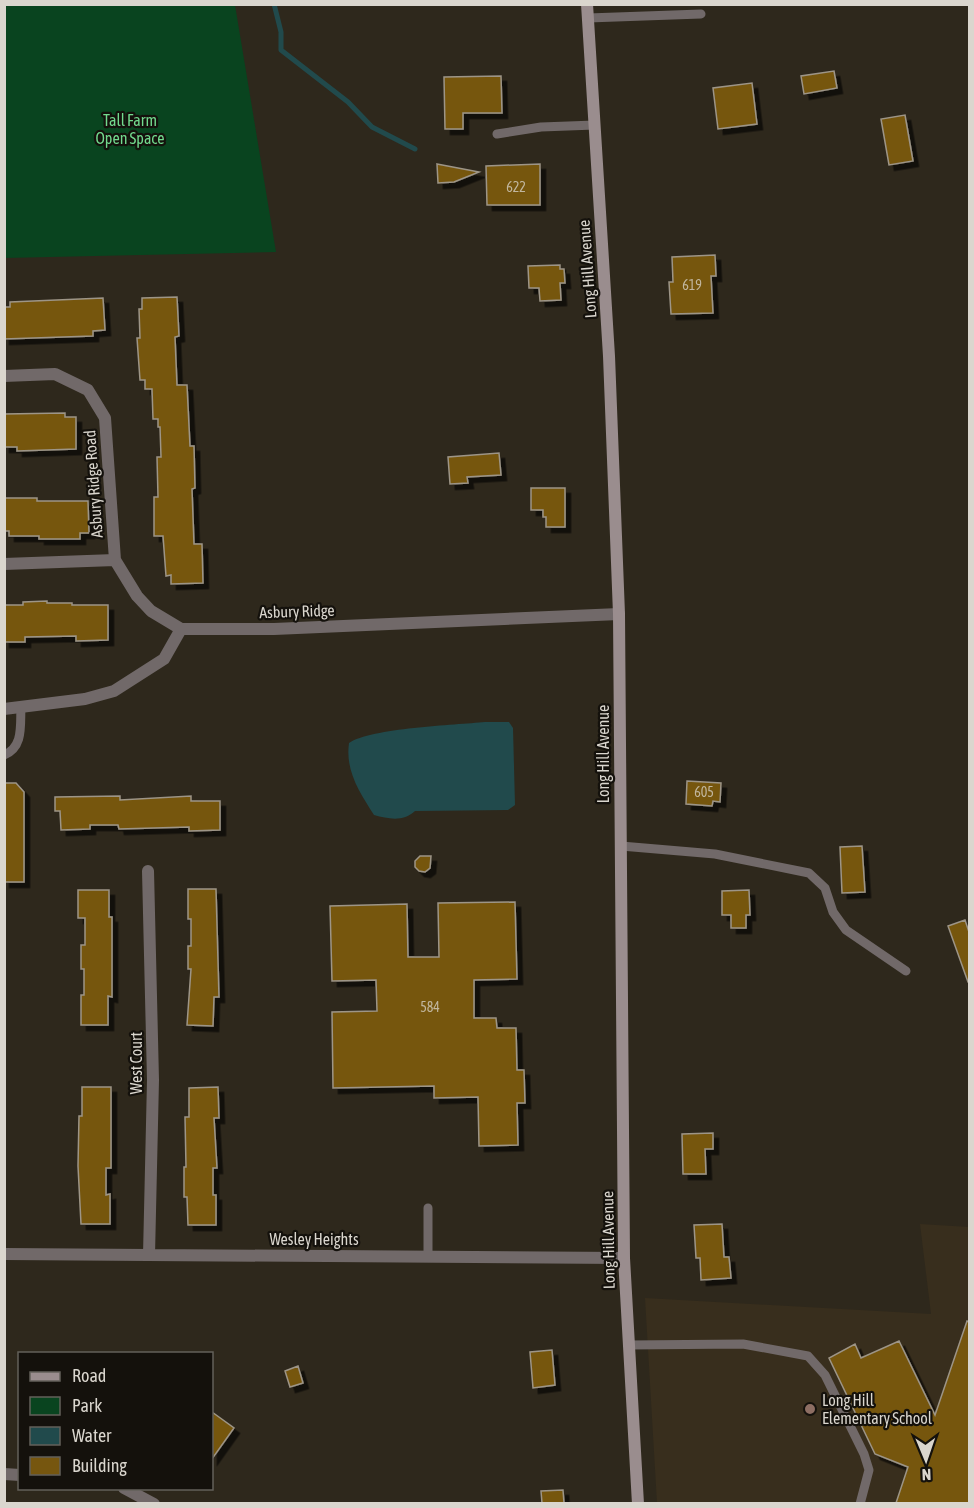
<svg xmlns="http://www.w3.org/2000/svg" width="974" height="1508" viewBox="0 0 974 1508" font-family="'Asap Condensed',sans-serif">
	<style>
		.built { fill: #382e1d }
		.green { fill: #09441f }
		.water { fill: #214a4c }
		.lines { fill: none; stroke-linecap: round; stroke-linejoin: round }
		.stream { stroke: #214a4c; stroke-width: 5 }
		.building { fill: #76560f; stroke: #9d9587; stroke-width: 1.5; filter: url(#shadow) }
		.lane { stroke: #716969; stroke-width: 9 }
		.street { stroke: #716969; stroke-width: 12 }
		.secondary { stroke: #9a8d8e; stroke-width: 12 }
		.education-dot { fill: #8d6e63; stroke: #14110c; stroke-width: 2 }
		.labels { text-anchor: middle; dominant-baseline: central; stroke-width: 4.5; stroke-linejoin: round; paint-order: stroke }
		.number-label { font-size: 14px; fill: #c1b69e }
		.park-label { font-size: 16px; fill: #72da8e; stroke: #14110c }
		.street-label { font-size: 16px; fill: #dad6ce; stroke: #14110c }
		.poi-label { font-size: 16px; fill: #dad6ce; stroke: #14110c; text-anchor: start }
	</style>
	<defs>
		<filter id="shadow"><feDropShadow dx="5.5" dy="5.5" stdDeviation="0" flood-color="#0009"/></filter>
	</defs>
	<rect width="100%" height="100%" fill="#2e281c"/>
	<!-- built -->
	<path class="built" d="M920 1224 969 1227V1503H657L645 1298 931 1314Z"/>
	<!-- green -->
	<path class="green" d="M4 5H235L276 252 5 258Z"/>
	<!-- water -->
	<path class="water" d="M485 722H509L513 728 515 805 508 810 415 811C403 822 389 819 374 815 360 793 345 771 349 743 371 728 455 725 485 722Z"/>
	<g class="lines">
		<!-- stream -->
		<path class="stream" d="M274 4 281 32V50L348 102 372 127 415 149"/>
	</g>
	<!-- building -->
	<path class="building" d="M834 71 837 88 804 94 801 76Z
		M501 76 502 113H463V129H445L444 77Z
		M752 83 757 124 718 129 713 88Z
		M905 115 913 161 889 165 881 119Z
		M437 164 479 172 454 182 438 183Z
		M540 164V205H487L486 166Z
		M715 255 716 276H711L713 313 671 314 669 282H673L672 257Z
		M560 265V269H564L565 283H560L561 300 540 301 539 288H529L528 266Z
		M177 297 179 336 175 337 177 385H187L190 446H194L195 488 192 489 194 544H202L203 583 171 584V575L166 576 163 536H154V497H158L157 457H161L160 427H158V419H153L152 389H145V380H140L137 338H140L139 309H142V298Z
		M103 298 105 330 93 331V336L4 339V307H10V302Z
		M65 413V417H76V449L17 451V447H4V414Z
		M499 453 501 475 467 477 468 483 450 484 448 457Z
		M531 488H565V527H546V517H543V510H531Z
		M4 498H37V501H88L89 533H80V539H39V536H9V531H4Z
		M47 601V603H72V605H108V640L76 641V636L25 637V642H4V605H23V602Z
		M687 781 721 783 720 802 713 801 712 806 686 804Z
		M4 783H16L24 792V882H4Z
		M120 796V800L191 796V801H220V830L189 831V827L119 829 118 825H90V829L61 830 60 811H55V797Z
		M862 846 865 892 842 893 840 847Z
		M420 856H431L430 868 425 872 419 871 415 867V861Z
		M188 889H216L219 997H214L213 1026 187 1025 191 969H188V946H191V919H188Z
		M78 890H109V917H112V997L108 996V1025H81V995H84V969H81V945H85V918H78Z
		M749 890 750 915H746V928H731V915H722V891Z
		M515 902 517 979 474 980V1018H496L497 1028H516L517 1070H524L525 1103H517L518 1145 479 1146 478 1097 434 1098V1086L333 1088 332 1012 377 1011 376 980 332 981 330 906 407 904 408 957H439L438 903Z
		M965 920 969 932V982H968L948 926Z
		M82 1087H111V1168H106V1195L110 1194V1224H81L78 1166 79 1116H82Z
		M218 1087 219 1118H214L217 1168H213V1195H216V1225H188L187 1197H184V1167H186L185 1117H189V1088Z
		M713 1133V1149H705L706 1174H683L682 1134Z
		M722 1224 724 1257H729L731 1278 701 1280 700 1258H696L694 1225Z
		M967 1321 969 1322V1503H896L908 1467 875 1454 829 1358 855 1344 861 1358 899 1341 935 1415Z
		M552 1350 555 1385 533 1388 530 1352Z
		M298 1366 303 1383 290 1387 285 1371Z
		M212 1412 234 1428 212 1459Z
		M563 1490 564 1503H542L541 1491Z"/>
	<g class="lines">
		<!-- lane -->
		<path class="lane" d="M588 18 701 14
			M497 134 541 127 595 125
			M4 755C24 747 20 725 21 706
			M621 846 715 854 809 873 825 888 833 912 846 930 906 971
			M428 1208V1256
			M629 1345 743 1344 808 1356 825 1375 864 1454 869 1470 860 1504"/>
		<!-- street -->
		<path class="street" d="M4 376 55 374 88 390 105 418 115 560 137 596 151 611 181 629
			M4 564 115 560
			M4 709 85 699 114 691 164 659 181 629H274L619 614
			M148 871 153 1080 149 1255
			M4 1254 624 1258
			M4 1474 20 1475
			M124 1488 154 1504"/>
		<!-- secondary -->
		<path class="secondary" d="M587 4 609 356 619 614 624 1258 638 1504"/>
	</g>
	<!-- markers -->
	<circle class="education-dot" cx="810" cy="1409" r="6"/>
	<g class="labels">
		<!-- number labels -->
		<g class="number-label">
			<text x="516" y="187">622</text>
			<text x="692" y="285">619</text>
			<text x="704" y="792">605</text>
			<text x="430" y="1007">584</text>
		</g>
		<!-- park labels -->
		<g class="park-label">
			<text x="130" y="120">Tall Farm<tspan x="130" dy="18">Open Space</tspan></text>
		</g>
		<!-- street labels -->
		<g class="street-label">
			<text transform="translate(587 269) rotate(-94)">Long Hill Avenue</text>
			<text transform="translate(93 484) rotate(-94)">Asbury Ridge Road</text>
			<text transform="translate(297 611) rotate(-2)">Asbury Ridge</text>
			<text transform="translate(603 754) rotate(-90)">Long Hill Avenue</text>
			<text transform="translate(136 1063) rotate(-90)">West Court</text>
			<text x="314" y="1239">Wesley Heights</text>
			<text transform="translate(608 1240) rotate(-91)">Long Hill Avenue</text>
		</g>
		<!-- poi labels -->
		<g class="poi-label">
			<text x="822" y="1400">Long Hill<tspan x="822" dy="18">Elementary School</tspan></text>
		</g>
	</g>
	<!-- border -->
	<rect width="974" height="1508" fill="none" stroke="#dad6ce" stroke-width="12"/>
	<!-- legend -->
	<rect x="18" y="1352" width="195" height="138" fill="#14110c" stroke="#63605a" stroke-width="1.5"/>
	<rect x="30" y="1372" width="30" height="9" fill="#9a8d8e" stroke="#63605a" stroke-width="1.5"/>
	<text x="72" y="1382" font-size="18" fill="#dad6ce">Road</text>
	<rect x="30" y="1397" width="30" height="18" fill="#09441f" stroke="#63605a" stroke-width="1.5"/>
	<text x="72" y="1412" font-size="18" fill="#dad6ce">Park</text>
	<rect x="30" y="1427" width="30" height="18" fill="#214a4c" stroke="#63605a" stroke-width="1.5"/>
	<text x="72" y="1442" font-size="18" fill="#dad6ce">Water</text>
	<rect x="30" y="1457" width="30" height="18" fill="#76560f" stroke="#63605a" stroke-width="1.5"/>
	<text x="72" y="1472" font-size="18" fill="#dad6ce">Building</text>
	<!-- north arrow -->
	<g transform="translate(926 1460) rotate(178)" stroke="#14110c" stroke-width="4.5" paint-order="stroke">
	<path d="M0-4.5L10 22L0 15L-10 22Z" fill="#dad6ce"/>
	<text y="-9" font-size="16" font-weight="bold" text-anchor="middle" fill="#dad6ce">N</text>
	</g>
</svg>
